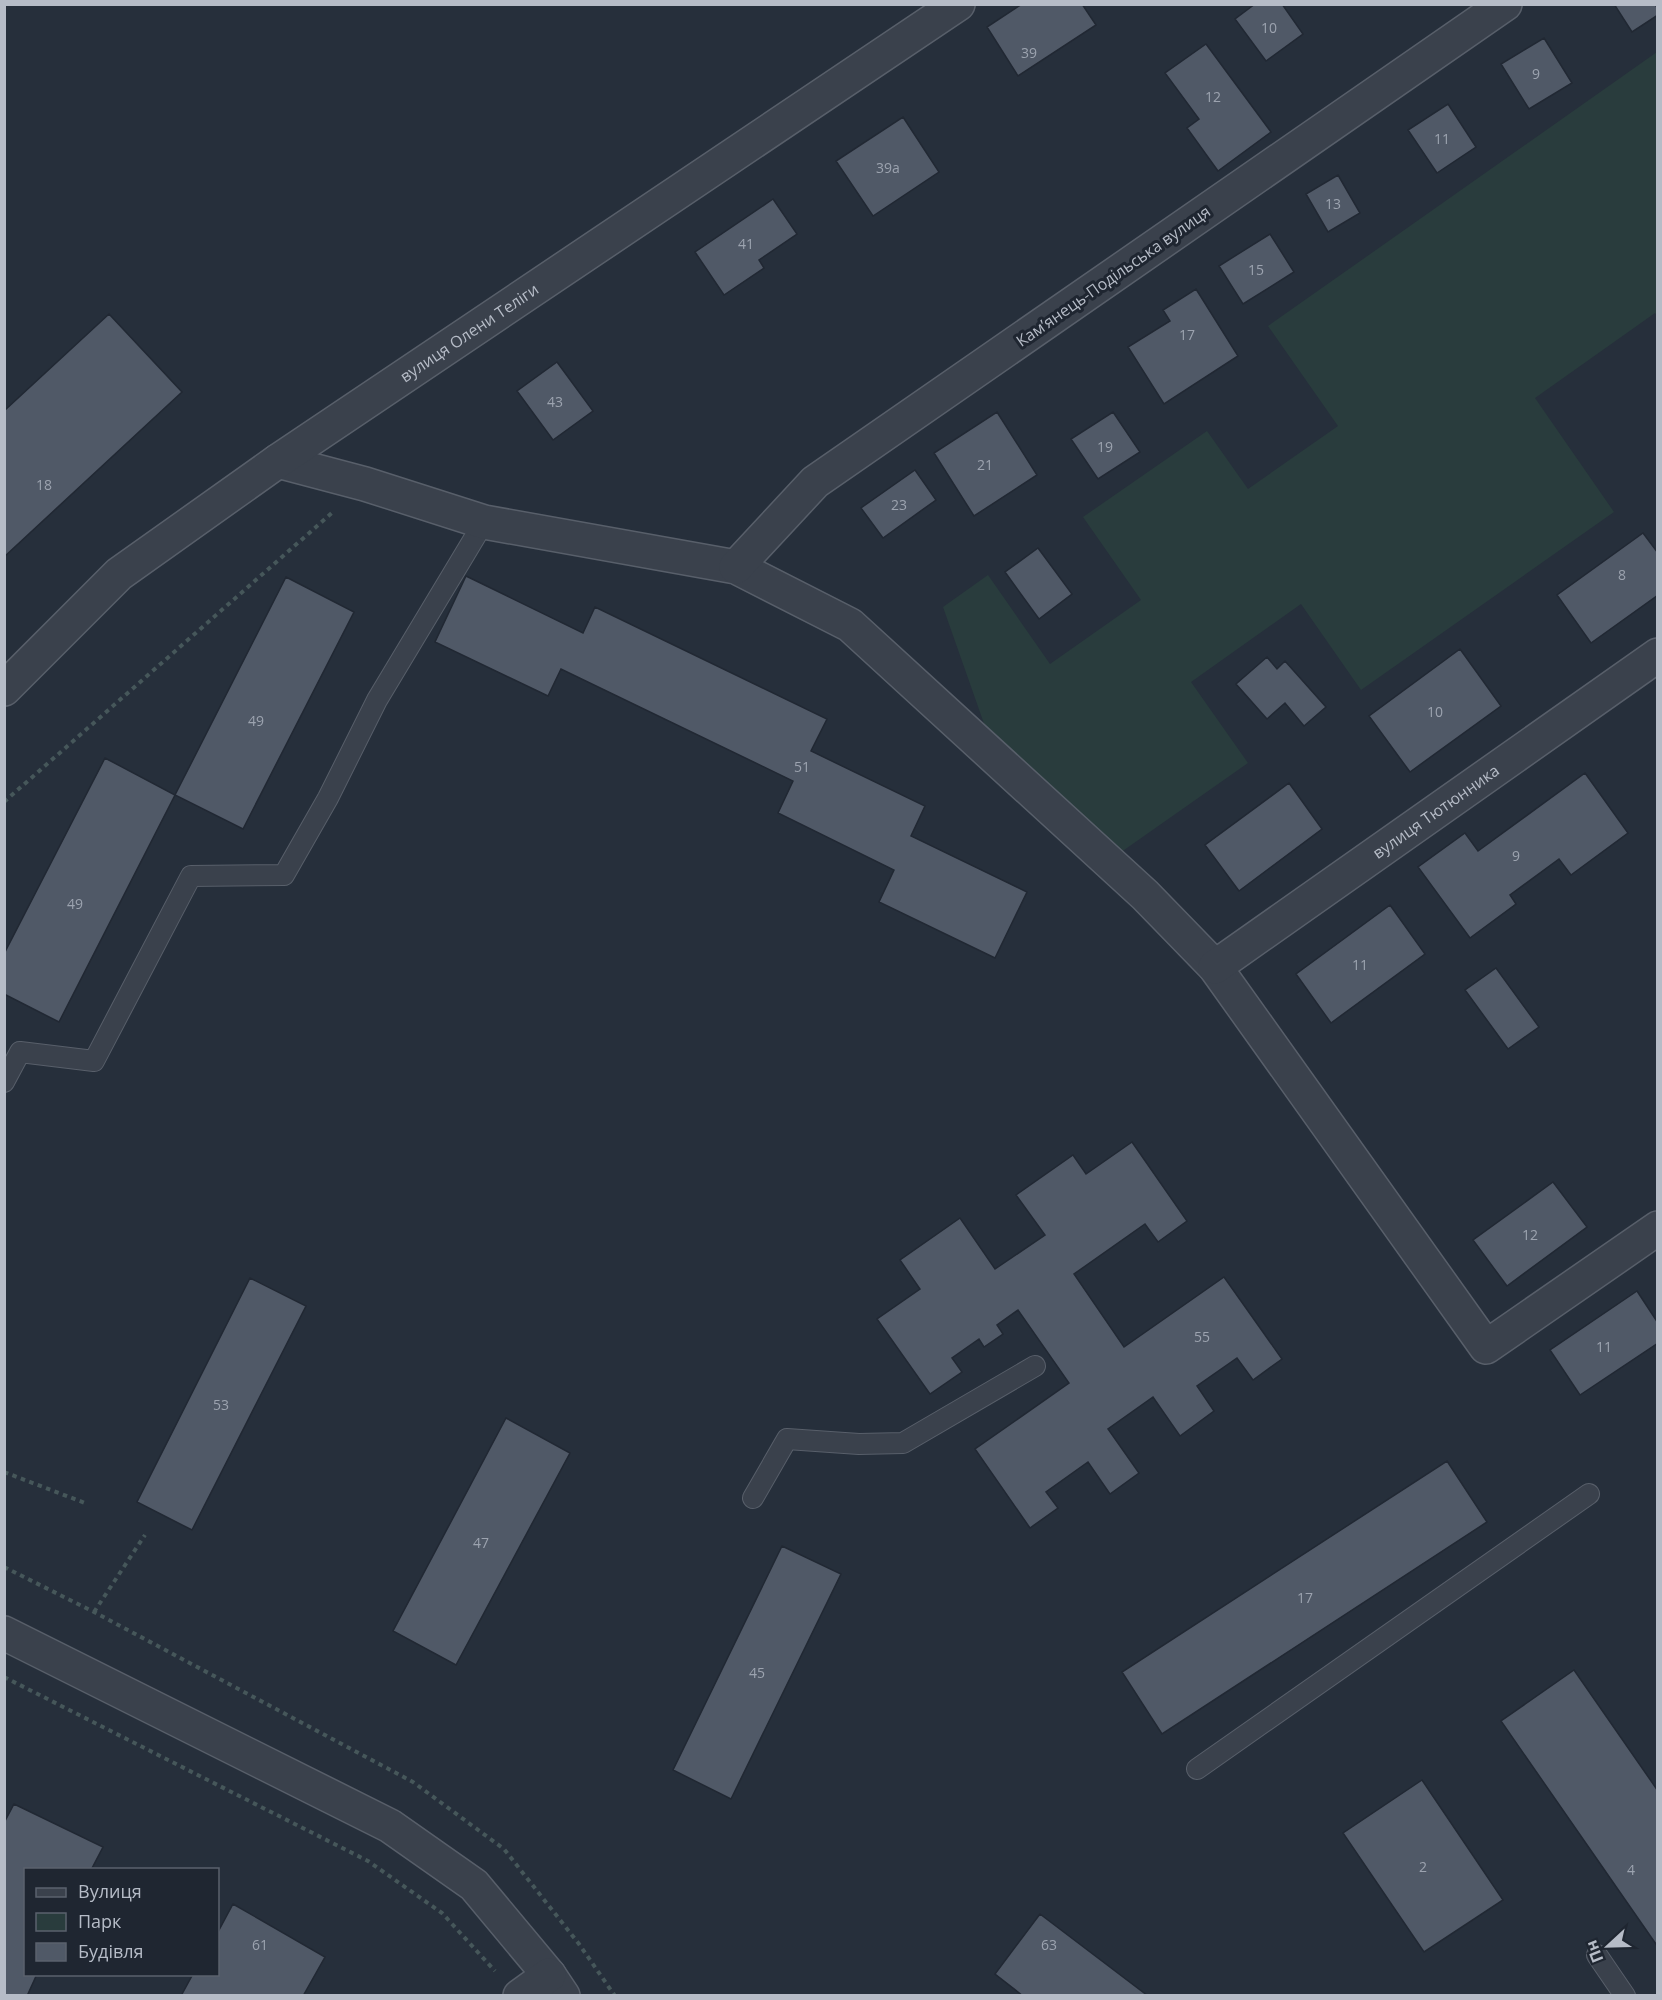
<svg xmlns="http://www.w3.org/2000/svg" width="1662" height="2000" viewBox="0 0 1662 2000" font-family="'Open Sans',sans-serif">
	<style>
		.green { fill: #293c3d }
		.building { fill: #505967; stroke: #212833; stroke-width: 1.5 }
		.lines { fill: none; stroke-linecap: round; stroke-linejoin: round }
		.service-casing { stroke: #585f6a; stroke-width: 22 }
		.minor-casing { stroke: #585f6a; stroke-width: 36 }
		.path { stroke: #46575a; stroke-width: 4; stroke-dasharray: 4.5 4.5; stroke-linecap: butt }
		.service { stroke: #3a414c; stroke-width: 20 }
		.minor { stroke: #3a414c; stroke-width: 33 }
		.labels { text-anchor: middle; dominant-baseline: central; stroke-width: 6; stroke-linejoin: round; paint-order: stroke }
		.number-label { font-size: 14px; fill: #9ca3af }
		.street-label { font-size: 16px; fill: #b6bcc7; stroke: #1f2631 }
	</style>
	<rect width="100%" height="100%" fill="#262f3b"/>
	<!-- green -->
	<path class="green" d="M1657 52V316L1655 313 1535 398 1614 512 1361 690 1301 604 1191 682 1248 763 1117 855 988 735 943 607 988 575 1050 664 1141 600 1083 517 1207 431 1248 489 1338 426 1268 326Z"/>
	<!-- building -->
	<path class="building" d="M1022 4H1082L1096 25 1018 76 987 27Z
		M1255 4H1282L1303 34 1266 61 1235 19Z
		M1614 4H1655L1658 9V15L1632 32Z
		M1544 38 1572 83 1529 109 1501 64Z
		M1206 44 1271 132 1218 171 1187 128 1199 119 1165 73Z
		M1448 104 1476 147 1437 173 1408 130Z
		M903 117 939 172 873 216 836 161Z
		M1338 175 1360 213 1328 232 1306 194Z
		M773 199 797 234 759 260 764 268 724 295 695 252Z
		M1270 234 1294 272 1243 304 1219 266Z
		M1196 289 1238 356 1164 404 1128 347 1170 321 1163 310Z
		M109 314 182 392 4 557V411Z
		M557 362 593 411 553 440 517 391Z
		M997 412 1037 475 974 516 934 453Z
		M1113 412 1140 452 1098 479 1071 439Z
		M915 470 936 500 883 538 861 508Z
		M1643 533 1658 553V595L1591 643 1557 595Z
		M1038 548 1072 594 1039 619 1005 572Z
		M466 576 583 633 595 607 827 719 811 751 925 806 911 836 1027 892 995 958 879 902 894 870 778 813 793 781 561 669 548 696 435 642Z
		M286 577 354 612 243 829 175 795Z
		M1460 649 1501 706 1410 772 1369 716Z
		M1267 657 1277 669 1285 661 1326 707 1304 726 1285 703 1267 719 1236 684Z
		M105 758 175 795 59 1022 4 994V954Z
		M1585 773 1628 833 1571 875 1559 859 1510 895 1516 904 1470 938 1418 867 1465 833 1478 851Z
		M1289 783 1322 829 1239 891 1205 845Z
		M1390 905 1425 954 1331 1023 1296 974Z
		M1496 968 1539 1027 1508 1049 1465 990Z
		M1132 1142 1187 1221 1158 1242 1145 1224 1074 1274 1124 1347 1224 1277 1282 1359 1253 1380 1237 1358 1197 1386 1214 1411 1180 1436 1153 1397 1108 1429 1139 1473 1110 1494 1088 1462 1046 1492 1058 1508 1030 1528 975 1449 1069 1383 1018 1310 997 1325 1003 1334 984 1347 979 1339 952 1358 962 1372 930 1394 877 1319 920 1289 900 1260 960 1218 995 1269 1045 1235 1016 1195 1073 1155 1086 1174Z
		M1553 1182 1587 1227 1507 1286 1473 1240Z
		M250 1278 306 1306 192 1530 137 1502Z
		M1637 1291 1658 1323V1343L1580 1395 1550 1350Z
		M506 1418 570 1453 456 1665 393 1631Z
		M1447 1461 1487 1522 1162 1734 1122 1672Z
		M782 1546 841 1574 731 1799 673 1770Z
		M1574 1670 1658 1791V1947L1501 1721Z
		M1422 1780 1503 1900 1424 1952 1343 1833Z
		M14 1804 103 1847 91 1870H26V1974H37L27 1996H4V1823Z
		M233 1904 325 1957 303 1996H181L193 1974H218V1932Z
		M1040 1914 1148 1996H1023L995 1974Z"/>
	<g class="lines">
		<defs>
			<path id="service" d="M4 1082 20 1052 94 1061 191 876 284 875 328 798 377 700 484 522
				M753 1498 787 1439 859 1444 903 1443 1035 1366
				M1197 1769 1589 1494
				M1597 1955 1625 1996"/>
			<g id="minor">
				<path d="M278 461 365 484 484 522 736 567 850 625 1145 895 1215 967 1486 1347 1658 1228"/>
				<path d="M736 567 815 482 1505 4"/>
				<path id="s1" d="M4 689 119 574 278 461 958 4"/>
				<path id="s2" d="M1215 967 1658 655"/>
				<path d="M4 1633 390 1826 474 1885 549 1975 563 1996"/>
				<path d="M520 1996 549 1975"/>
			</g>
		</defs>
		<!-- service casing -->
		<use href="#service" class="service-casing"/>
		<!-- minor casing -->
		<use href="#minor" class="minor-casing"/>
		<!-- path -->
		<path class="path" d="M4 802 333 512
			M4 1472 85 1503
			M4 1567 94 1612 413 1782 504 1849 579 1944 615 1996
			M94 1612 145 1535
			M4 1677 368 1861 442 1913 495 1971"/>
		<!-- service -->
		<use href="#service" class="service"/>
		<!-- minor -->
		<use href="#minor" class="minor"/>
	</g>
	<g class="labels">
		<!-- number labels -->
		<g class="number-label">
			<text x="1269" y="27">10</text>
			<text x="1029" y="52">39</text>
			<text x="1536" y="73">9</text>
			<text x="1213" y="96">12</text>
			<text x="1442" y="138">11</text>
			<text x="888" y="167">39а</text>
			<text x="1333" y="203">13</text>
			<text x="746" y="243">41</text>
			<text x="1256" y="269">15</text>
			<text x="1187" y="334">17</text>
			<text x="555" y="401">43</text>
			<text x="1105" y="446">19</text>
			<text x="985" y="464">21</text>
			<text x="44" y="484">18</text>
			<text x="899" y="504">23</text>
			<text x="1622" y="574">8</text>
			<text x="1435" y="711">10</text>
			<text x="256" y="720">49</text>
			<text x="802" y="766">51</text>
			<text x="1516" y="855">9</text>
			<text x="75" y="903">49</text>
			<text x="1360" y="964">11</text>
			<text x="1530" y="1234">12</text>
			<text x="1202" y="1336">55</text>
			<text x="1604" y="1346">11</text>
			<text x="221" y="1404">53</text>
			<text x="481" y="1542">47</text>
			<text x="1305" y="1597">17</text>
			<text x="757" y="1672">45</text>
			<text x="1423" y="1866">2</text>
			<text x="1631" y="1869">4</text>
			<text x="260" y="1944">61</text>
			<text x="1049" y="1944">63</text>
		</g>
		<!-- street labels -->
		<g class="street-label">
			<text transform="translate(1113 276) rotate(-35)">Камʼянець-Подільська вулиця</text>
			<text stroke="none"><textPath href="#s1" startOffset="588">вулиця Олени Теліги</textPath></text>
			<text stroke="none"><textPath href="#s2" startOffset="270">вулиця Тютюнника</textPath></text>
		</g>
	</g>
	<!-- border -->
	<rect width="1662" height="2000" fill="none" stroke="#b6bcc7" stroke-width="12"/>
	<!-- legend -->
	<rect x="24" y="1868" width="195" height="108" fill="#1f2631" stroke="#5b626d" stroke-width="1.5"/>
	<rect x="36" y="1888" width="30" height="9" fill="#3a414c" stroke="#5b626d" stroke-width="1.5"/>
	<text x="78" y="1898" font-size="18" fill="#b6bcc7">Вулиця</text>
	<rect x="36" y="1913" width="30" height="18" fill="#293c3d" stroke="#5b626d" stroke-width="1.5"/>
	<text x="78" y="1928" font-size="18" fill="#b6bcc7">Парк</text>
	<rect x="36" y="1943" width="30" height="18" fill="#505967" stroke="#5b626d" stroke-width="1.5"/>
	<text x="78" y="1958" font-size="18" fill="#b6bcc7">Будівля</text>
	<!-- north arrow -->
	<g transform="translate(1608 1946) rotate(248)" stroke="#1f2631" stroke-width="4.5" paint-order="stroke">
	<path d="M0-4.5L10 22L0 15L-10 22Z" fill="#b6bcc7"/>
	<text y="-9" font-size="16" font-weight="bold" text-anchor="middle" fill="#b6bcc7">Пн</text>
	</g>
</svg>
